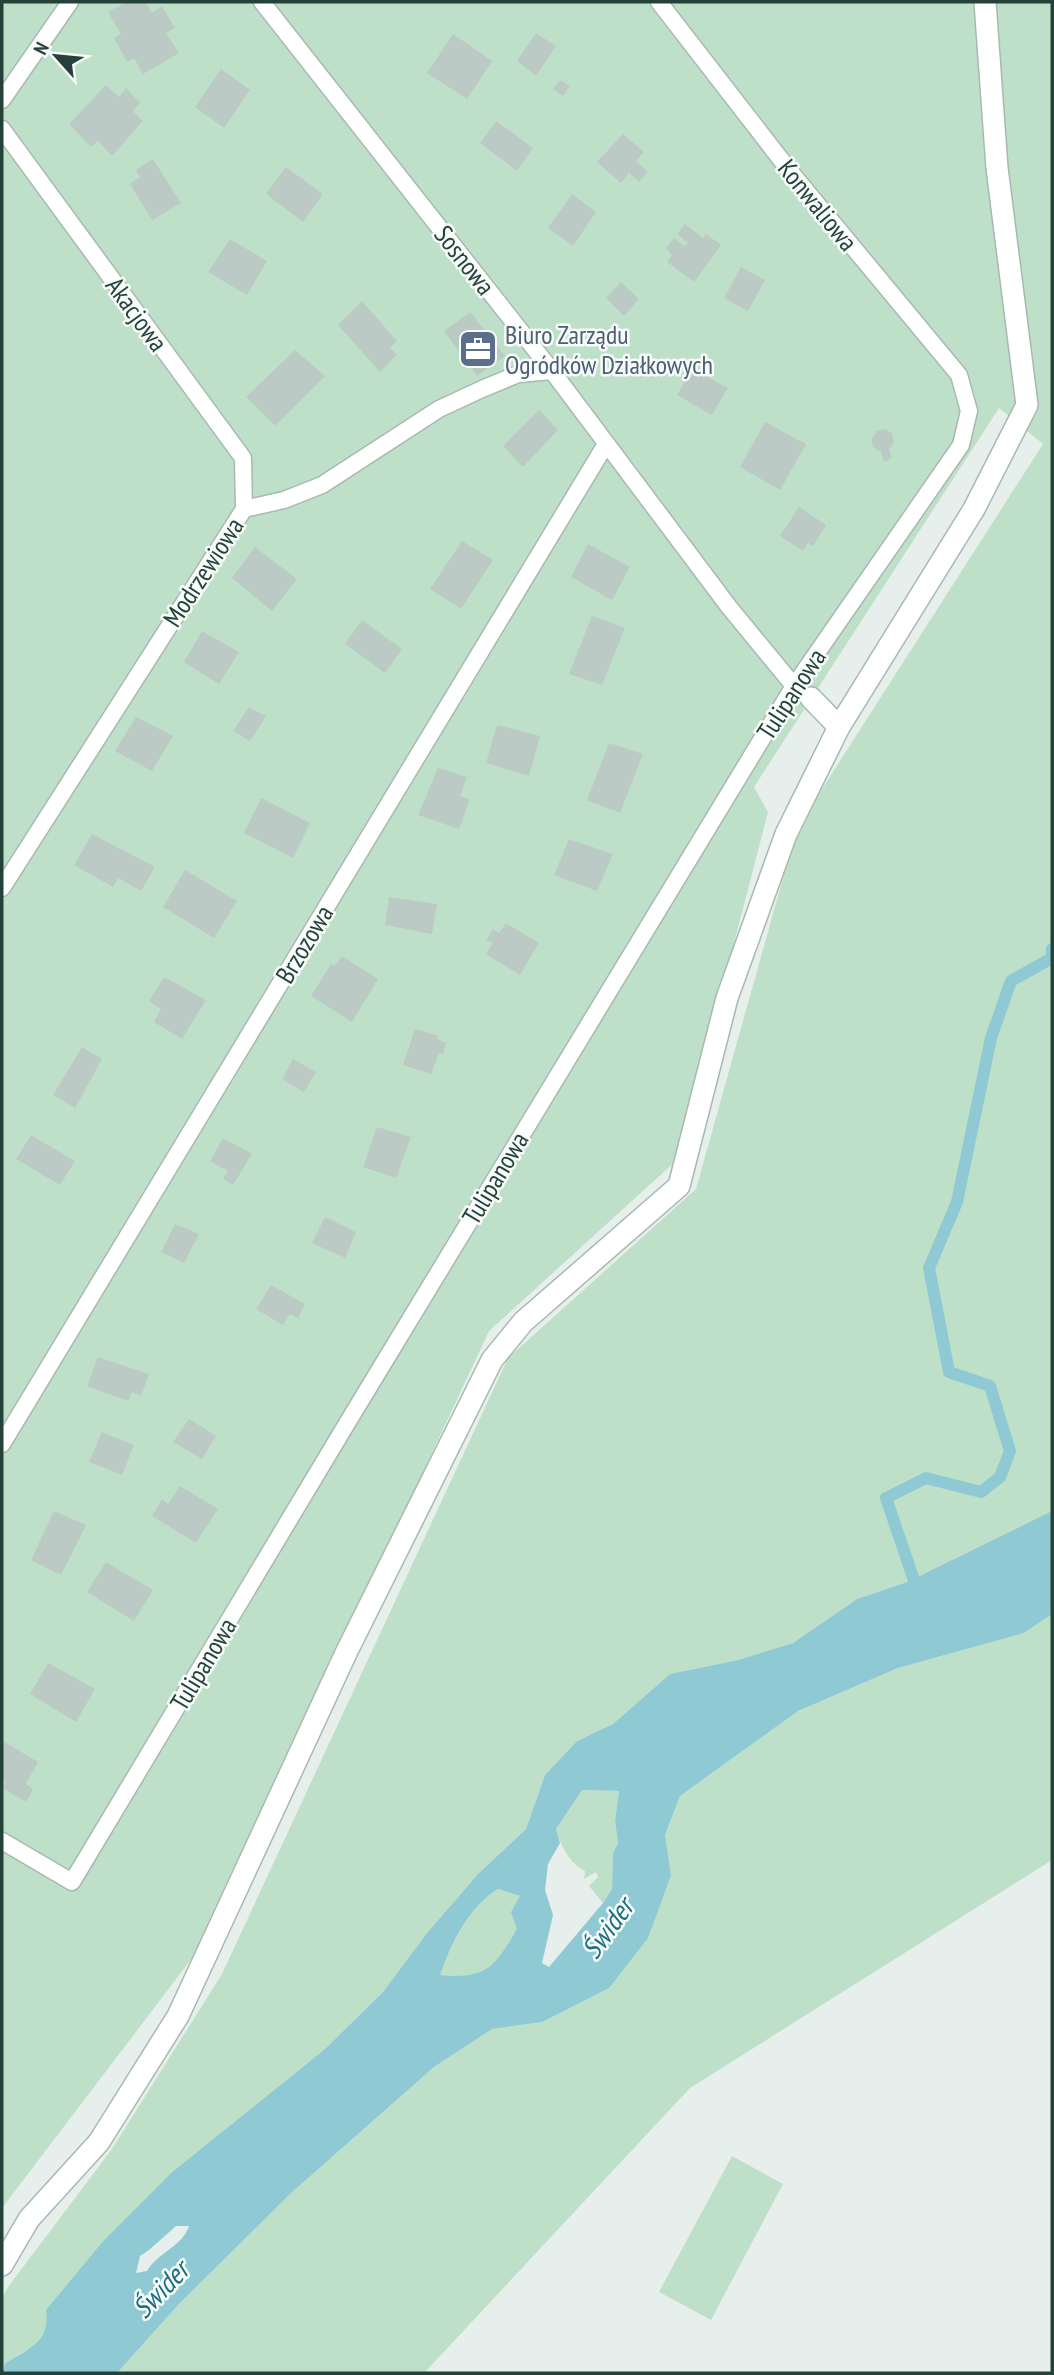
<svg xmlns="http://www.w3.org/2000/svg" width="1054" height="2375" viewBox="0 0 1054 2375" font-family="'PT Sans Narrow',sans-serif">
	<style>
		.green { fill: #bfe0c8 }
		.water { fill: #8ec9d4; fill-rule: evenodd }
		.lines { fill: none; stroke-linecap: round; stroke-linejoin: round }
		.stream { stroke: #8ec9d4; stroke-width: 12 }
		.building { fill: #bbcac4 }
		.lane-casing { stroke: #a8b8b2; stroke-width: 19 }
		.street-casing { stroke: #a8b8b2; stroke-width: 24 }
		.lane { stroke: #fff; stroke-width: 16 }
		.street { stroke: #fff; stroke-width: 21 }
		.labels { text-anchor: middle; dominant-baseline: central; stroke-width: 5; stroke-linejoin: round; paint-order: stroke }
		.street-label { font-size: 26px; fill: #24423a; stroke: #f7fbf9 }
		.service-label { font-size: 26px; fill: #4e5e75; stroke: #f7fbf9; text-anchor: start }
		.water-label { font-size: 28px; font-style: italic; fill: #1c6f80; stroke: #f7fbf9 }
	</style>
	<rect width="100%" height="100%" fill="#e6efeb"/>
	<!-- green -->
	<path class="green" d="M2 2H1052V1511L907 1582 857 1599 793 1643 738 1660 670 1674 613 1724 577 1741 545 1775 526 1829 478 1874 427 1933 383 1992 325 2049 171 2173 105 2239 37 2344 5 2363 2 2370V2299L8 2287 112 2149 222 1974 508 1358 696 1189 797 828 1043 444 999 408 754 787 768 812 678 1159 489 1331 202 1945 2 2208Z
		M1052 1614V1860L690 2088 426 2371 431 2373H117L180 2303 290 2194 434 2067 492 2029 542 2022 671 1875 665 1835 680 1796 798 1711 898 1668 1024 1633Z
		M582 1790 619 1791 615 1821 618 1843 613 1853 612 1889 603 1903 589 1886 598 1877 596 1872 584 1879 585 1871C570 1864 560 1845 556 1829Z
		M498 1889 520 1896C519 1906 520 1919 517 1929 509 1952 486 1976 461 1977 454 1978 446 1976 439 1975 454 1943 466 1908 498 1889Z
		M732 2156 783 2184 711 2320 659 2292Z"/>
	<!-- water -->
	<path class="water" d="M1052 1511V1614L1024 1633 898 1668 798 1711 680 1796 665 1835 671 1875 648 1938 609 1988 542 2022 492 2029 434 2067 290 2194 180 2303 117 2373H2L5 2363C29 2349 51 2341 46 2310L105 2239 171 2173 325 2049 383 1992 427 1933 478 1874 526 1829 545 1775 577 1741 613 1724 670 1674 738 1660 793 1643 857 1599 907 1582ZM582 1790 619 1791 615 1821 618 1843 613 1853 612 1889 603 1903 549 1967 542 1963 553 1915 545 1890 548 1864 560 1843 556 1829ZM498 1889 520 1896 511 1912 517 1929C496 1966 485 1980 440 1975 452 1943 468 1907 498 1889ZM176 2226H189C183 2246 157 2253 147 2271L136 2273 140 2256 149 2250Z"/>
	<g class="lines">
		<!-- stream -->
		<path class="stream" d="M918 1592 886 1498 926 1478 981 1492 1000 1477 1010 1451 990 1386 949 1372 929 1268 957 1202 991 1038 1011 981 1052 958V949"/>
	</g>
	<!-- building -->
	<path class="building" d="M126 2H146L152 13 162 6 175 28 166 33 179 53 143 74 134 58 127 62 114 38 121 34 108 12Z
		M536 33 556 46 536 76 517 61Z
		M453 34 492 61 467 99 427 73Z
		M221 69 250 90 224 128 195 107Z
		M560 80 570 86 563 96 553 89Z
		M106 85 119 97 126 88 140 103 133 111 143 121 112 156 98 141 91 147 69 124Z
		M496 121 533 148 517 171 480 143Z
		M623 134 644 152 636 161 648 172 639 182 629 173 621 183 597 162Z
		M153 159 181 203 152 220 130 184 140 177 136 170Z
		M286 167 323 194 303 222 266 194Z
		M572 194 596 212 573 246 548 228Z
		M685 224 703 238 706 234 721 245 694 282 667 262 672 255 666 248 674 238 684 246 688 243 677 234Z
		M230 239 267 261 247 295 208 272Z
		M741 267 765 280 748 311 724 298Z
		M621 282 639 299 624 316 606 298Z
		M362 301 397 341 390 347 397 355 380 372 338 325Z
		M470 312 505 356 477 376 444 331Z
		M295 350 325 376 275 426 246 397Z
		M692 369 728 388 712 415 677 395Z
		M539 410 558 430 523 467 503 446Z
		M765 422 806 444 780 490 740 467Z
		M885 429 892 433 894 442 889 450 892 458 884 462 881 452 873 447 871 439 877 431Z
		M799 507 826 525 813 546 808 543 803 551 780 536Z
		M462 541 493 560 461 609 430 589Z
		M588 544 630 567 612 600 571 577Z
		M255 547 297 579 272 611 232 578Z
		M592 616 625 628 602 685 569 674Z
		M362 620 402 649 385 673 345 644Z
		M202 631 239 652 219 684 184 662Z
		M249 707 266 716 250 741 233 731Z
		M136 717 173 736 152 771 115 751Z
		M497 725 540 736 529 776 486 763Z
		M609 743 643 754 620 813 587 800Z
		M438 768 467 777 460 796 470 799 459 829 418 815Z
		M261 798 310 823 293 858 244 833Z
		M92 834 155 867 141 891 118 878 113 887 74 865Z
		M569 839 613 854 597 891 554 875Z
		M185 870 237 901 214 938 163 907Z
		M389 897 437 904 432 934 385 925Z
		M506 923 539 943 520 975 486 954 493 943 486 940 493 929 499 933Z
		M342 956 378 979 352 1022 311 996 331 964 335 966Z
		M164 977 206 1000 182 1039 154 1022 161 1009 149 1001Z
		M415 1029 438 1036 437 1039 446 1043 443 1054 439 1053 431 1074 403 1065Z
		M82 1047 102 1059 75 1108 53 1095Z
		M293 1059 316 1072 304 1092 282 1079Z
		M377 1127 411 1137 396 1178 363 1167Z
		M31 1135 75 1161 60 1185 16 1159Z
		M223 1138 252 1154 233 1185 223 1179 228 1171 210 1161Z
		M325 1217 356 1232 345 1258 312 1243Z
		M175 1224 199 1234 184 1263 161 1252Z
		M271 1285 305 1304 298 1318 290 1314 283 1325 256 1309Z
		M98 1357 149 1374 141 1396 132 1392 128 1401 87 1386Z
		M189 1419 216 1436 202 1459 173 1442Z
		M102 1432 134 1445 122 1475 89 1462Z
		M180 1486 218 1509 196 1543 152 1516 162 1499 168 1504Z
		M54 1511 86 1525 61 1575 31 1560Z
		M106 1562 153 1590 134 1621 87 1592Z
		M48 1663 95 1689 76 1722 30 1694Z
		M3 1741 38 1762 26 1784 33 1789 26 1802 2 1788 6 1782 2 1780Z"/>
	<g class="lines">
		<defs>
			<path id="lane" d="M262 2 552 371 729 607 794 686 801 691
				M2 100 70 2
				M2 129 243 458 244 509
				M2 888 244 509 284 500 322 485 439 409 482 389 518 374 552 371
				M2 1444 606 444
				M2 1841 72 1882 346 1425 794 686 961 445 969 411 959 375 789 170 659 2"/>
			<path id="street" d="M811 698 839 727
				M2 2265 29 2219 99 2142 178 2016 346 1653 492 1360 523 1322 679 1186 727 998 786 834 839 727 974 509 1027 405 997 168 985 2"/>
		</defs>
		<!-- lane casing -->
		<use href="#lane" class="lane-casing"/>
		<!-- street casing -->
		<use href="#street" class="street-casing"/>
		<!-- lane -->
		<use href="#lane" class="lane"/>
		<!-- street -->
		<use href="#street" class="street"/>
	</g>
	<!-- icons -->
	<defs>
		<symbol id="office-square" viewBox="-11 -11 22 22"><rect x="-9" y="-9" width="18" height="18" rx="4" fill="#5c6f8a" stroke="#f7fbf9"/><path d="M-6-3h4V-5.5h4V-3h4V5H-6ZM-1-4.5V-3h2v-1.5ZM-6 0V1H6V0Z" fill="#fff"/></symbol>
	</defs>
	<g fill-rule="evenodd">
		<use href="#office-square" x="456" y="327" width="44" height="44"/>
	</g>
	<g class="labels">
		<!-- street labels -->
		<g class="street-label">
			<text transform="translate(818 205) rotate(51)">Konwaliowa</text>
			<text transform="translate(465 260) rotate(52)">Sosnowa</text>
			<text transform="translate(137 314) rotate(54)">Akacjowa</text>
			<text transform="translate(203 572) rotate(-57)">Modrzewiowa</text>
			<text transform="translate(791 694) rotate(-57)">Tulipanowa</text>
			<text transform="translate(304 944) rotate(-59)">Brzozowa</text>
			<text transform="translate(495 1178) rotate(-59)">Tulipanowa</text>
			<text transform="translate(203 1664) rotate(-59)">Tulipanowa</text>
		</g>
		<!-- service labels -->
		<g class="service-label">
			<text x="505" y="334">Biuro Zarządu<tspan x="505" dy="30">Ogródków Działkowych</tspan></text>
		</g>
		<!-- water labels -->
		<g class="water-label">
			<text transform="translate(607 1928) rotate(-54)">Świder</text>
			<text transform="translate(160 2289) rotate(-46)">Świder</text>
		</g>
	</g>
	<!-- border -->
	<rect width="1054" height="2375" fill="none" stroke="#24423a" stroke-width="7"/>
	<!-- north arrow -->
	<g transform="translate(56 56) rotate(297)" stroke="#f7fbf9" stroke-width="5" paint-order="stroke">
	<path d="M0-5L12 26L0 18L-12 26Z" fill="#24423a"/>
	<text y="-10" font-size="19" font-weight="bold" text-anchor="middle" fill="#24423a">N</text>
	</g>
</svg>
